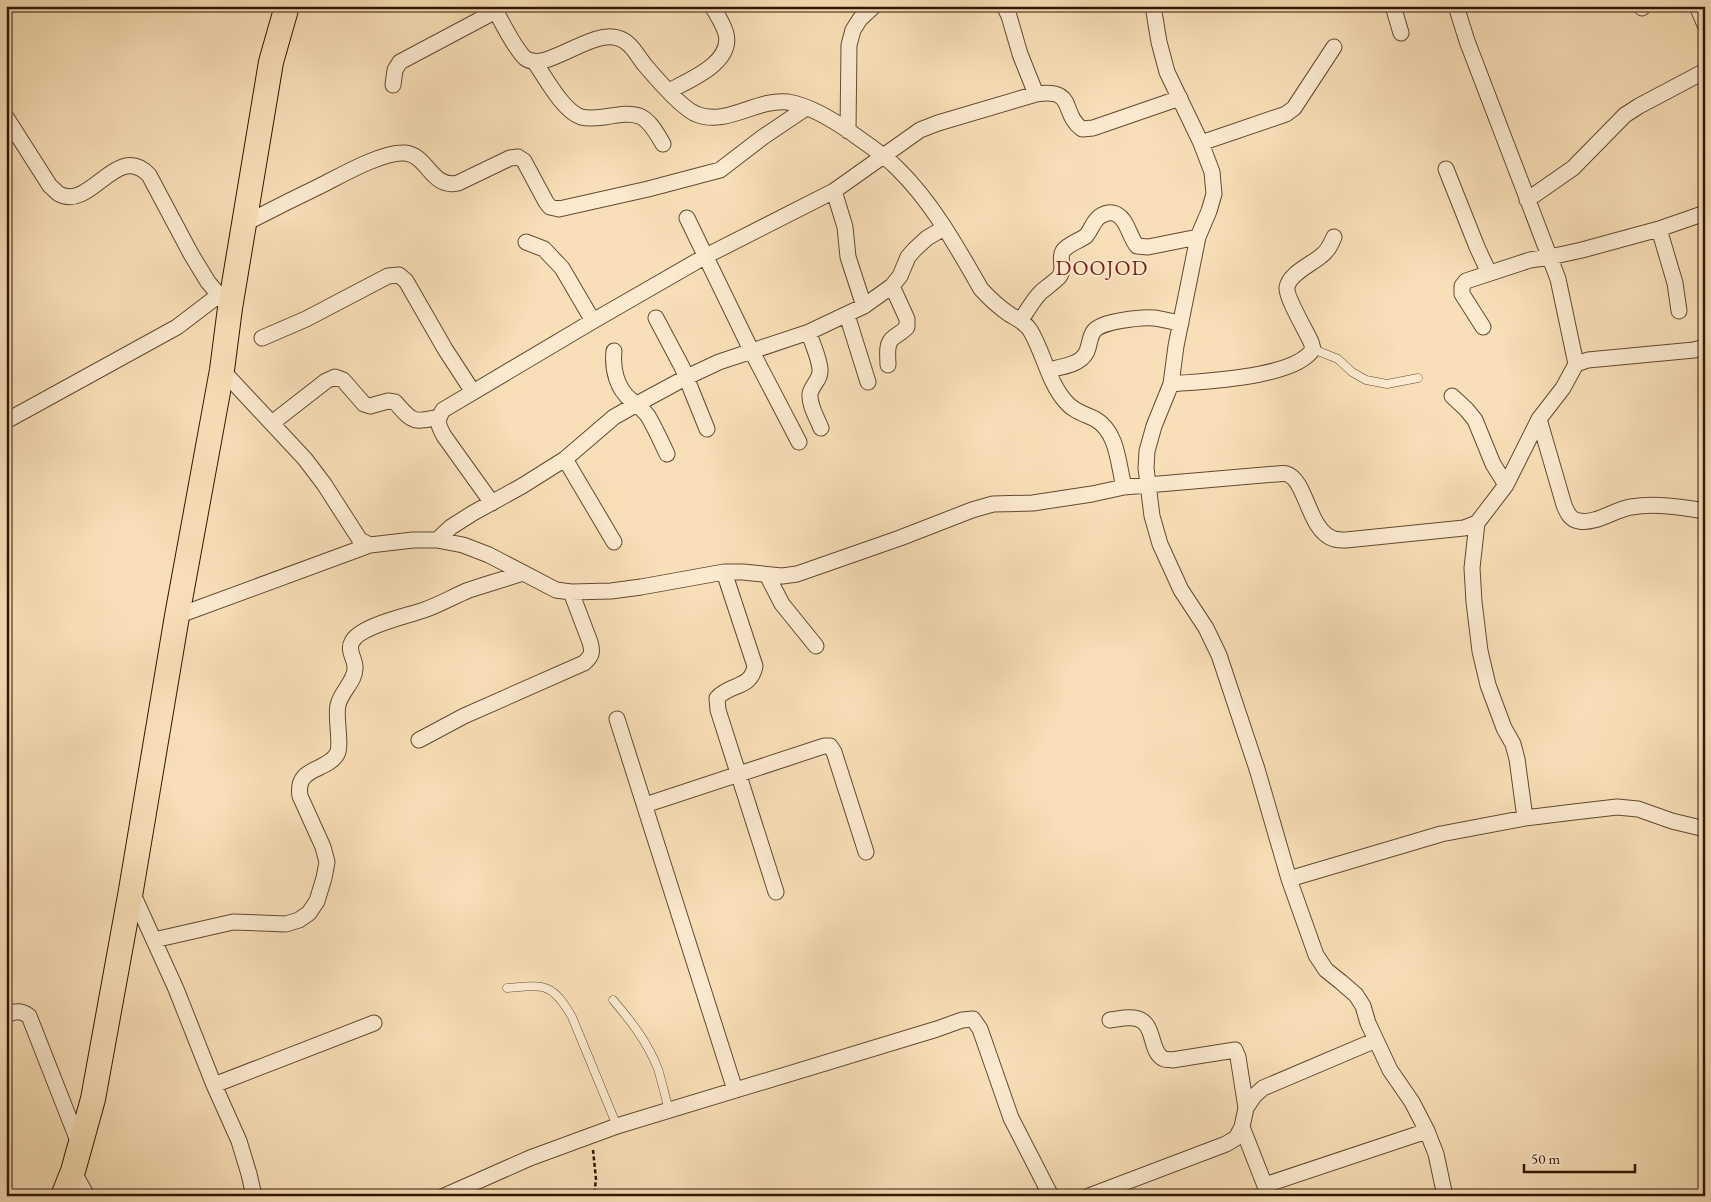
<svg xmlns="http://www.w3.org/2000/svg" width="1711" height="1202" viewBox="0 0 1711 1202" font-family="'EB Garamond',serif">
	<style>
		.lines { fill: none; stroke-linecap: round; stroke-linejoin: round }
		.service-casing { stroke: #634930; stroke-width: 9 }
		.minor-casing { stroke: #634930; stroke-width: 17 }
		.primary-casing { stroke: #311703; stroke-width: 26 }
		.path { stroke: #311703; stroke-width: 2.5; stroke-dasharray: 4 2.5; stroke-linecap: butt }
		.service { stroke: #fbead0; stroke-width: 8 }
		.minor { stroke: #fbead0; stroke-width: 15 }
		.primary { stroke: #f9dfb7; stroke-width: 24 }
		.labels { text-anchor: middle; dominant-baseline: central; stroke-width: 4; stroke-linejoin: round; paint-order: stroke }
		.quarter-label { font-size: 21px; letter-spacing: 1px; fill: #7a1f14; stroke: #fbead0 }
	</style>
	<rect width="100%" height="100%" fill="#f9dfb7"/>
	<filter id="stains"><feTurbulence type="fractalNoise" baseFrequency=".004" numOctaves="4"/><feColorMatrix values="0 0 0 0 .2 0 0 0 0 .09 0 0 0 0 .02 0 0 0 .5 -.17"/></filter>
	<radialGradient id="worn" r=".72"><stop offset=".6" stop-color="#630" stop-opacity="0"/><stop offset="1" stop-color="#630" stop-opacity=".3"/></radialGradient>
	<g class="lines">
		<defs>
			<path id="service" d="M1313 349 1338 359 1352 372 1366 380 1387 384 1418 378
				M507 988C544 985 552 982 572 1017L617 1126
				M613 1000C631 1021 648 1043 658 1069 662 1082 665 1096 669 1110"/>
			<path id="minor" d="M493 6C501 20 514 48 525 58 545 74 590 29 618 38 630 41 637 55 644 64 655 77 681 108 696 114 726 127 757 98 788 102 810 106 831 119 849 131 865 143 883 154 897 168 932 202 957 247 981 289 990 299 999 307 1009 314 1017 319 1025 322 1030 330 1044 353 1048 382 1066 402 1073 411 1085 414 1095 419 1118 432 1118 464 1124 487
				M1004 6 1009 16 1020 54 1036 94
				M1153 6 1159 42 1167 72 1201 143 1212 172 1214 194 1209 211 1198 237 1176 346 1171 384 1154 426 1147 451 1146 468 1152 516 1160 544 1181 590 1206 628 1219 655 1257 769 1289 879 1316 955 1326 970 1341 982 1356 995 1363 1006 1368 1023 1390 1070 1412 1102 1427 1131 1436 1154 1445 1196
				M1393 6 1401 33
				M1456 6 1467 41 1558 279 1576 364
				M1641 6 1642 8
				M1697 6 1705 25
				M534 61C545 77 563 111 581 117 588 119 597 118 604 117 639 111 645 112 663 144
				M393 85 395 70 400 62 496 11
				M669 91C689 80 733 63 726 34 724 25 717 15 712 6
				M6 117 50 186C53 188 56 192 59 194 91 211 117 141 149 175L191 254 208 282 230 308
				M848 131 849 45 853 30 860 19 874 6
				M1201 143 1286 114 1294 108 1334 47
				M1446 169 1477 247 1489 273
				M834 191 845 227 848 257 864 306
				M1527 200 1573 168 1625 115 1639 106 1705 71
				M687 218 751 350 799 442
				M244 224C269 211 295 198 320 186 340 176 383 151 405 153 428 155 431 189 458 183L510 158 518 157 524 161 546 202 550 207 559 209 648 189 720 170 763 137 806 108
				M1659 229 1675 283 1679 311
				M526 242 544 249 562 268 593 321
				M847 315 868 382
				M656 318 682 367 707 429
				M1021 320C1027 311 1033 300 1041 292 1047 287 1054 282 1059 277 1066 268 1058 259 1063 251 1068 244 1079 241 1086 236 1091 230 1093 222 1099 217 1103 214 1109 212 1113 213 1127 216 1129 237 1137 246L1148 247 1198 237
				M1483 327 1462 294V286L1466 281 1530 260 1550 257 1582 250 1659 229 1705 213
				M809 332C812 344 819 357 820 369 821 380 812 384 810 394 809 405 817 418 821 428
				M262 338 306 319 388 276 399 275 406 281 445 349 473 392
				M614 351C612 369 617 389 631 400 637 405 643 409 648 416 655 428 661 441 667 454
				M888 365C888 358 886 346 891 340 893 337 903 332 907 327V319L892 286
				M222 370 305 459 324 484 360 540 370 545 413 540H437L463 545 489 555 556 590 571 592 611 591 641 587 724 572H743L782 576 797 574 900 538 972 510 993 504 1033 503 1092 494 1124 487 1276 474C1279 474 1284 473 1287 474 1307 481 1308 531 1334 539 1338 540 1342 540 1346 540L1464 528 1477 523 1506 485 1539 419 1563 388 1576 364 1588 360 1694 350 1705 347
				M1048 370C1060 367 1080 365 1086 353 1090 346 1089 337 1094 331 1101 321 1142 317 1154 318 1163 319 1172 322 1181 323
				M1171 384C1204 381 1296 378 1313 349L1311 342C1306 331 1286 297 1287 288 1288 274 1312 264 1321 256 1328 251 1331 244 1334 237
				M1452 396 1466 409 1475 420 1493 464 1506 485
				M1539 419 1564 505C1567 512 1570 520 1579 521 1597 524 1613 510 1631 507 1655 503 1681 507 1705 511
				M6 421 177 327 219 295
				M272 423 326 381 335 377 343 380 364 404 370 406 388 401 395 402C413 422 412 423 439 417
				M565 459 614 542
				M492 503 444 436C438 425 436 421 443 410L593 321 706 256 834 191 920 130 938 123 1036 94C1077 88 1060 113 1082 129L1093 128 1180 98
				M1477 523 1472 568 1474 602 1480 651 1488 685 1504 728 1513 744 1517 759 1525 818
				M437 540 451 527 473 513 522 486 565 459 614 417 637 404 687 377 719 362 809 332 864 306 892 286 900 276 908 257 915 249 927 238 944 228
				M724 572 755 666C751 689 731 683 717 698L718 710 776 892
				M767 575 782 604 816 646
				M177 616 370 545
				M617 719 735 1090
				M419 740 464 716 584 663C592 656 593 652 590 642L571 592
				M645 805 824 746H830L834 752 866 852
				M1289 879 1441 834 1525 818 1574 812 1617 807 1638 809 1672 821 1705 829
				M132 892 176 989 214 1085 239 1141 249 1174 254 1196
				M154 940 233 922 286 924 299 920 309 913 317 901 324 878 327 862 323 847 300 796C295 766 327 772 337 754 342 745 335 717 338 705 341 691 356 681 355 667 355 659 347 650 352 642 359 626 407 616 424 610 439 605 454 596 469 590 487 584 505 579 523 573
				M6 1015C15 1011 21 1010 29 1016L80 1146
				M1110 1020C1118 1019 1126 1017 1134 1018 1157 1021 1148 1052 1164 1059 1166 1060 1169 1059 1172 1060L1235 1050 1238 1057 1246 1108
				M214 1085 374 1023
				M1242 1127 1269 1196
				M73 1171 87 1196
				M1265 1185 1427 1131
				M444 1196 530 1158 617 1126 937 1029 962 1020 973 1019 980 1029 1011 1118 1051 1196
				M1089 1196 1226 1144 1236 1138 1242 1127 1246 1108 1254 1096 1263 1088 1376 1040"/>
			<path id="primary" d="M63 1196 73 1171 93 1099 131 890 177 616 222 370 230 308 271 62 287 6"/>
		</defs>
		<!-- service casing -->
		<use href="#service" class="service-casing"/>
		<!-- minor casing -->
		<use href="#minor" class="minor-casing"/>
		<!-- primary casing -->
		<use href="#primary" class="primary-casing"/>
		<!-- path -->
		<path class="path" d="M593 1150 596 1179 594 1196"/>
		<!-- service -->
		<use href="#service" class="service"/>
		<!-- minor -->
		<use href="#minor" class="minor"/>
		<!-- primary -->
		<use href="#primary" class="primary"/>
	</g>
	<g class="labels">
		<!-- quarter labels -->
		<g class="quarter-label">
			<text x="1102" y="267">DOOJOD</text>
		</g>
	</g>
	<!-- margin -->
	<rect width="1711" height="1202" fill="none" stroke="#f9dfb7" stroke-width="25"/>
	<rect x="8" y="8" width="1696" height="1187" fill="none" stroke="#311703" stroke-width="2.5"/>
	<rect x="12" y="12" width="1686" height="1177" fill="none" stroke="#311703"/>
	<!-- scale -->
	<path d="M1524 1164v8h111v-8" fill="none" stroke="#311703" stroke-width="2.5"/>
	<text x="1531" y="1164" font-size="15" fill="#311703" stroke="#fbead0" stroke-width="4" paint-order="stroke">50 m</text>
	<rect width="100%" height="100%" filter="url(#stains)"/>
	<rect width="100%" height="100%" fill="url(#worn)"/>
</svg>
